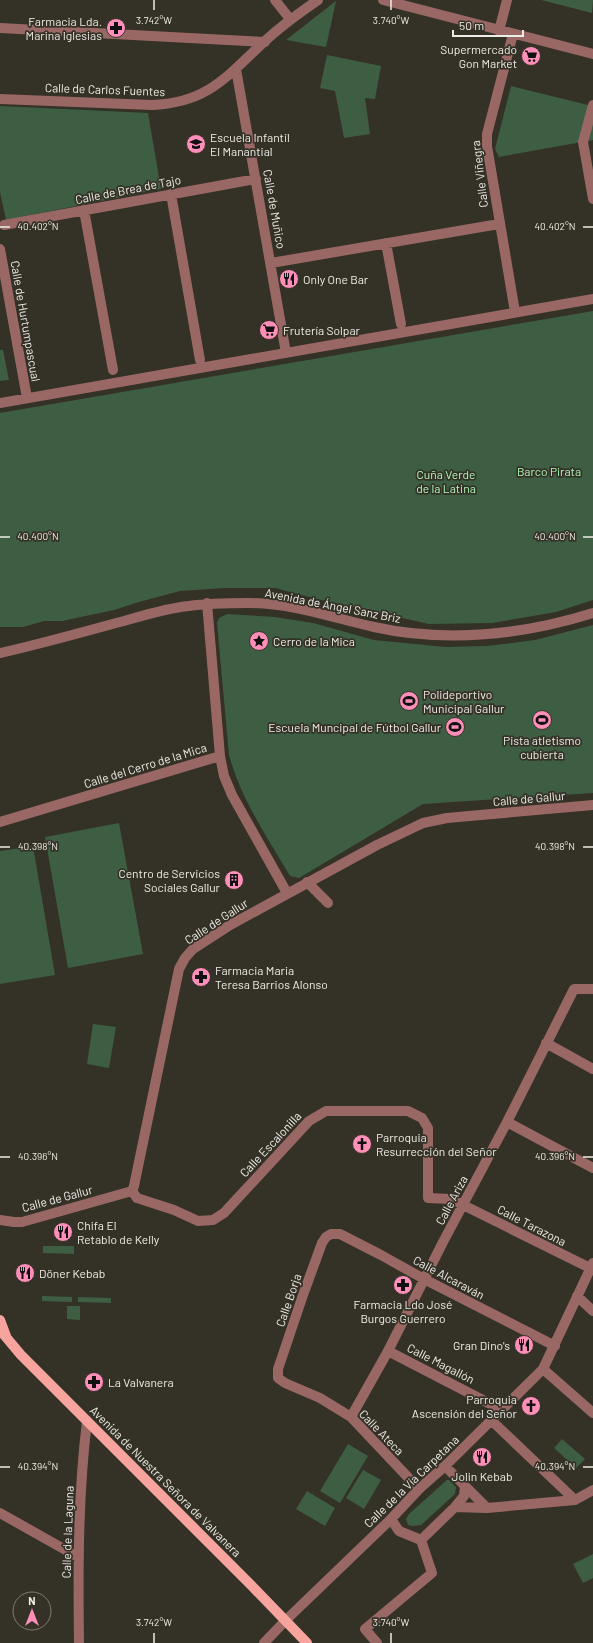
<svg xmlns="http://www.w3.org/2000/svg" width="593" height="1643" viewBox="0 0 593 1643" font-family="Barlow,sans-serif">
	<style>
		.green { fill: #3e5e43 }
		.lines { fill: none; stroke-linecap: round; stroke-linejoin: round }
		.minor { stroke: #9a6864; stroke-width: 10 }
		.major { stroke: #f6a49d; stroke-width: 10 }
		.ticks { fill: none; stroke: #eeece6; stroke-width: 1.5 }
		.labels { text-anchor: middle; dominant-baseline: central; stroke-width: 3.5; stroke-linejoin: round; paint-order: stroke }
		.poi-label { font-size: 12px; fill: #eeece6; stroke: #343127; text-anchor: start }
		.street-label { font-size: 12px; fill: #eeece6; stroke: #343127 }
		.park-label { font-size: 12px; fill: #affab9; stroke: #343127 }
		.ticks-label { font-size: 10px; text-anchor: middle; fill: #eeece6; stroke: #343127; stroke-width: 3.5; stroke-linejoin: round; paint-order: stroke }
	</style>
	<rect width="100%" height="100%" fill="#343127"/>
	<!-- green -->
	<path class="green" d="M541 0H593L592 13Z
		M336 1 326 47 286 40Z
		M327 55 381 66 375 99 365 98 370 134 344 138 335 91 320 88Z
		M511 86 592 106 593 105V140L499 157 495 149Z
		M0 106 148 113 161 189 6 220 0 192Z
		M593 311V600L556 612 492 623 429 624 317 599 275 588H224L180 591 139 602 114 610 62 621H44L23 627H0V413Z
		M0 350H3L9 380 0 381Z
		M227 614 275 617 313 623 374 640 445 647 487 646 535 640 593 625V793L423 804 299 878 290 876C267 837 241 799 229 755L217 623 219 618Z
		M119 823 143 954 68 968 45 837Z
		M33 846 55 975 0 984V851Z
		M93 1024 116 1027 109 1068 87 1064Z
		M43 1246H74V1254L43 1253Z
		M42 1296 72 1297V1302L42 1301Z
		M78 1297 111 1298V1303L78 1302Z
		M67 1306H80V1320L67 1319Z
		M562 1439 585 1459 576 1468 554 1448Z
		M348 1444 368 1456 340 1503 320 1491Z
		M363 1470 381 1480 364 1509 346 1498Z
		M447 1480H449L456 1487 455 1494 421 1525 413 1526 408 1525 406 1519 409 1514Z
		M307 1491 335 1508 325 1526 296 1509Z
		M593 1554V1578L583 1583 573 1564Z"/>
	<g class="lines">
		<!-- minor -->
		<path class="minor" d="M275 0 290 19
			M383 0 593 54
			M0 28 265 42
			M499 31 507 0
			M513 34 487 134V146L515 312
			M236 69 286 353
			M0 99 152 105C208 103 227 76 265 41 281 26 299 13 318 0
			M593 105 583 142 593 199
			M171 194 200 360
			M84 210 113 370
			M4 225 256 179
			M386 243 401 324
			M0 249 27 398
			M271 263 499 224
			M0 403 593 299
			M207 603 220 756
			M0 653C41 644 82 632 124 621 145 615 167 608 189 606 209 603 229 603 249 603 292 603 333 618 374 627 446 643 523 635 593 613
			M0 822 220 756 224 776 232 795 287 893
			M307 882 328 903
			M546 1043 593 1069
			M507 1122 593 1168
			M132 1191 137 1198 174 1210 198 1221 213 1220 224 1213 309 1121 326 1111H408L422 1118 428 1128V1198L451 1199 590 1268
			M0 1220 14 1222H22L132 1191 134 1186 179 969 185 958 193 949 230 925 377 845 423 823 447 818 593 805
			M577 1296 593 1311
			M388 1351 502 1410
			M543 1369 593 1413
			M351 1417 388 1351 443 1242 507 1122 574 989H593
			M492 1421 575 1500
			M445 1466 487 1508
			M419 1489 351 1417 320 1398 285 1383 278 1378V1369L303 1295 322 1243 326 1237 331 1234H340L381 1255 424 1279 555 1346
			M455 1507 464 1496 465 1486
			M0 1513 78 1557
			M421 1540 455 1507 487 1508 575 1500 593 1490
			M79 1643C78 1569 78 1495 87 1421
			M264 1643 286 1620 391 1519 419 1489 445 1466 543 1369 593 1263
			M377 1643 365 1629 432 1573 421 1540 399 1531 391 1519"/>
		<!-- major -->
		<path class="major" d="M0 1320 6 1336
			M0 1330 21 1355 251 1585 307 1643"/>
	</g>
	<!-- ticks -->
	<path class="ticks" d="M154 0V10M391 0V10M0 227H10M583 227H593M0 537H10M583 537H593M0 847H10M583 847H593M0 1157H10M583 1157H593M0 1467H10M583 1467H593M154 1633V1643M391 1633V1643"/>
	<!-- icons -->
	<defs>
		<symbol id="pharmacy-disc" viewBox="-11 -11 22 22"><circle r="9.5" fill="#ff8eb9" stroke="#343127"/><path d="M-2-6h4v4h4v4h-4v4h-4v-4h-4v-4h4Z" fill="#111"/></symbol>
		<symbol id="supermarket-disc" viewBox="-11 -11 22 22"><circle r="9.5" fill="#ff8eb9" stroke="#343127"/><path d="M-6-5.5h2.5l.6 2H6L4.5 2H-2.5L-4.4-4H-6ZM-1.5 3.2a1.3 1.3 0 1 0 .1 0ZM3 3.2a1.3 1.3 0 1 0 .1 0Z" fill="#111"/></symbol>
		<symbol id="school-disc" viewBox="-11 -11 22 22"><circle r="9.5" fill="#ff8eb9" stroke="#343127"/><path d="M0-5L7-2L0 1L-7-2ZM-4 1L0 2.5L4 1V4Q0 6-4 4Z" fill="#111"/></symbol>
		<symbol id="restaurant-disc" viewBox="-11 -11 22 22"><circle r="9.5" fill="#ff8eb9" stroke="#343127"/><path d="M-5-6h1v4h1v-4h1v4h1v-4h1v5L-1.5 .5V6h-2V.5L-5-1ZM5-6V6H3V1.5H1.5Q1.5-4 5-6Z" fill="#111"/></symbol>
		<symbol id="sight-disc" viewBox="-11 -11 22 22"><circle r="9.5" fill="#ff8eb9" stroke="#343127"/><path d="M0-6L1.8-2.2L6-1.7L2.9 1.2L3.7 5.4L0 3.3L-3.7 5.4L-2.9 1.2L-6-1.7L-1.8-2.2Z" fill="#111"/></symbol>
		<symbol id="stadium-disc" viewBox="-11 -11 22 22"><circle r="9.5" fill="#ff8eb9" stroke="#343127"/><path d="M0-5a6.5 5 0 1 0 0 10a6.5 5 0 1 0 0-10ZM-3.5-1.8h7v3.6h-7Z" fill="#111"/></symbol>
		<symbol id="building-disc" viewBox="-11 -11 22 22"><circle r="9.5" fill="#ff8eb9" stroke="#343127"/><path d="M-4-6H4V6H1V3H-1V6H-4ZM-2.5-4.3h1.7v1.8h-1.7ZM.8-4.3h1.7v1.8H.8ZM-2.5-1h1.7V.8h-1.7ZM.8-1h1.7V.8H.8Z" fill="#111"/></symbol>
		<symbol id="church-disc" viewBox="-11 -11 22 22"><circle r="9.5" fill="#ff8eb9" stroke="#343127"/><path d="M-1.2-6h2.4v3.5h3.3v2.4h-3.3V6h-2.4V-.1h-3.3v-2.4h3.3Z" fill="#111"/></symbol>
	</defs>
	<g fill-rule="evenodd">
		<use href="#pharmacy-disc" x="105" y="17" width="22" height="22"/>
		<use href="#supermarket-disc" x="520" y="45" width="22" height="22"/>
		<use href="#school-disc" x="185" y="133" width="22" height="22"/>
		<use href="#restaurant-disc" x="278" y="268" width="22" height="22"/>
		<use href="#supermarket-disc" x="258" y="319" width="22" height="22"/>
		<use href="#sight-disc" x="248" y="630" width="22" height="22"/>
		<use href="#stadium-disc" x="398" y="690" width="22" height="22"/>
		<use href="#stadium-disc" x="531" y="709" width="22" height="22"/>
		<use href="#stadium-disc" x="444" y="716" width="22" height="22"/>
		<use href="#building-disc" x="223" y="869" width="22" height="22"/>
		<use href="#pharmacy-disc" x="190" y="966" width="22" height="22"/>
		<use href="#church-disc" x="351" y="1133" width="22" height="22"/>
		<use href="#restaurant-disc" x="52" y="1221" width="22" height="22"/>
		<use href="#restaurant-disc" x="14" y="1262" width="22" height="22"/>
		<use href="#pharmacy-disc" x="392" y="1274" width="22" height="22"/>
		<use href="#restaurant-disc" x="513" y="1334" width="22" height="22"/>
		<use href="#pharmacy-disc" x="83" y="1371" width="22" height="22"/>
		<use href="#church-disc" x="520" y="1395" width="22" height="22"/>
		<use href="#restaurant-disc" x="471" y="1446" width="22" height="22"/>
	</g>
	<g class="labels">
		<!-- poi labels -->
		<g class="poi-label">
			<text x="102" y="21" text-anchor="end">Farmacia Lda.<tspan x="102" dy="14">Marina Iglesias</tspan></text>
			<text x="517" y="49" text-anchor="end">Supermercado<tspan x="517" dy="14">Gon Market</tspan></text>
			<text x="210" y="137">Escuela Infantil<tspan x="210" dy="14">El Manantial</tspan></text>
			<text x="303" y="279">Only One Bar</text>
			<text x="283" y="330">Frutería Solpar</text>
			<text x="273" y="641">Cerro de la Mica</text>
			<text x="423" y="694">Polideportivo<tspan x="423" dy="14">Municipal Gallur</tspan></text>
			<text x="441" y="727" text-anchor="end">Escuela Muncipal de Fútbol Gallur</text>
			<text x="542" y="740" text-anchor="middle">Pista atletismo<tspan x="542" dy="14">cubierta</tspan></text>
			<text x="220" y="873" text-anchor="end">Centro de Servicios<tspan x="220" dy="14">Sociales Gallur</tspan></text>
			<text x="215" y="970">Farmacia Maria<tspan x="215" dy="14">Teresa Barrios Alonso</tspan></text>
			<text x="376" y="1137">Parroquia<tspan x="376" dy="14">Resurrección del Señor</tspan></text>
			<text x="77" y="1225">Chifa El<tspan x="77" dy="14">Retablo de Kelly</tspan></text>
			<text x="39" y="1273">Döner Kebab</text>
			<text x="403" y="1304" text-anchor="middle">Farmacia Ldo José<tspan x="403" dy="14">Burgos Guerrero</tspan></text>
			<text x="510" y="1345" text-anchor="end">Gran Dino's</text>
			<text x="108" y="1382">La Valvanera</text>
			<text x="517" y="1399" text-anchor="end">Parroquia<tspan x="517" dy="14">Ascensión del Señor</tspan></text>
			<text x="482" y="1476" text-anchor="middle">Jolin Kebab</text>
		</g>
		<!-- street labels -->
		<g class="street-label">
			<text transform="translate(105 89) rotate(2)">Calle de Carlos Fuentes</text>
			<text transform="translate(479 174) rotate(-97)">Calle Viñegra</text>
			<text transform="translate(128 189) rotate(-11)">Calle de Brea de Tajo</text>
			<text transform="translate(275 209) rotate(80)">Calle de Muñico</text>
			<text transform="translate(26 321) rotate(80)">Calle de Hurtumpascual</text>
			<text transform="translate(333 605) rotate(11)">Avenida de Ángel Sanz Briz</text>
			<text transform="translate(145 765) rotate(-17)">Calle del Cerro de la Mica</text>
			<text transform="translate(529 798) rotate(-5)">Calle de Gallur</text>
			<text transform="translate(216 921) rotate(-33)">Calle de Gallur</text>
			<text transform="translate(270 1144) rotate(-47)">Calle Escalonilla</text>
			<text transform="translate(57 1198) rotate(-15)">Calle de Gallur</text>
			<text transform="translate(451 1200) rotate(-62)">Calle Ariza</text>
			<text transform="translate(532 1225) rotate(27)">Calle Tarazona</text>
			<text transform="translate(449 1277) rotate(28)">Calle Alcaraván</text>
			<text transform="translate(288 1300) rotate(-71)">Calle Borja</text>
			<text transform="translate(441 1363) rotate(27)">Calle Magallón</text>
			<text transform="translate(382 1432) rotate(46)">Calle Ateca</text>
			<text transform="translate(166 1481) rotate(45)">Avenida de Nuestra Señora de Valvanera</text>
			<text transform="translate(411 1481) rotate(-44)">Calle de la Vía Carpetana</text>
			<text transform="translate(67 1532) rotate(-88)">Calle de la Laguna</text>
		</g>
		<!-- park labels -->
		<g class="park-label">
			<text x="549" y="471">Barco Pirata</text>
			<text x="446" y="474">Cuña Verde<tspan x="446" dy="14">de la Latina</tspan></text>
		</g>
	</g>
	<g class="ticks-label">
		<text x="154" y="24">3.742°W</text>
		<text x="391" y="24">3.740°W</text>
		<text x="38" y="230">40.402°N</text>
		<text x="555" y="230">40.402°N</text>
		<text x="38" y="540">40.400°N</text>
		<text x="555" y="540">40.400°N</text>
		<text x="38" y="850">40.398°N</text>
		<text x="555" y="850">40.398°N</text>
		<text x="38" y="1160">40.396°N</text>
		<text x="555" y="1160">40.396°N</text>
		<text x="38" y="1470">40.394°N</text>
		<text x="555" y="1470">40.394°N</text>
		<text x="154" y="1626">3.742°W</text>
		<text x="391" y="1626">3.740°W</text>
	</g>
	<!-- north arrow -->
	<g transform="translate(32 1611)"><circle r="19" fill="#343127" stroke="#7e7c73"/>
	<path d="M0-3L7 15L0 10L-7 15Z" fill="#ff8eb9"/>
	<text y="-6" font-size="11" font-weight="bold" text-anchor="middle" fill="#eeece6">N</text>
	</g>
	<!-- scale -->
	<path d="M453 30v6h70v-6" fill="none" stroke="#eeece6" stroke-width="2"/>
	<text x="459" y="30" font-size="12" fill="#eeece6" stroke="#343127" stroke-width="3" paint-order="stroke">50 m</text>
</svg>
